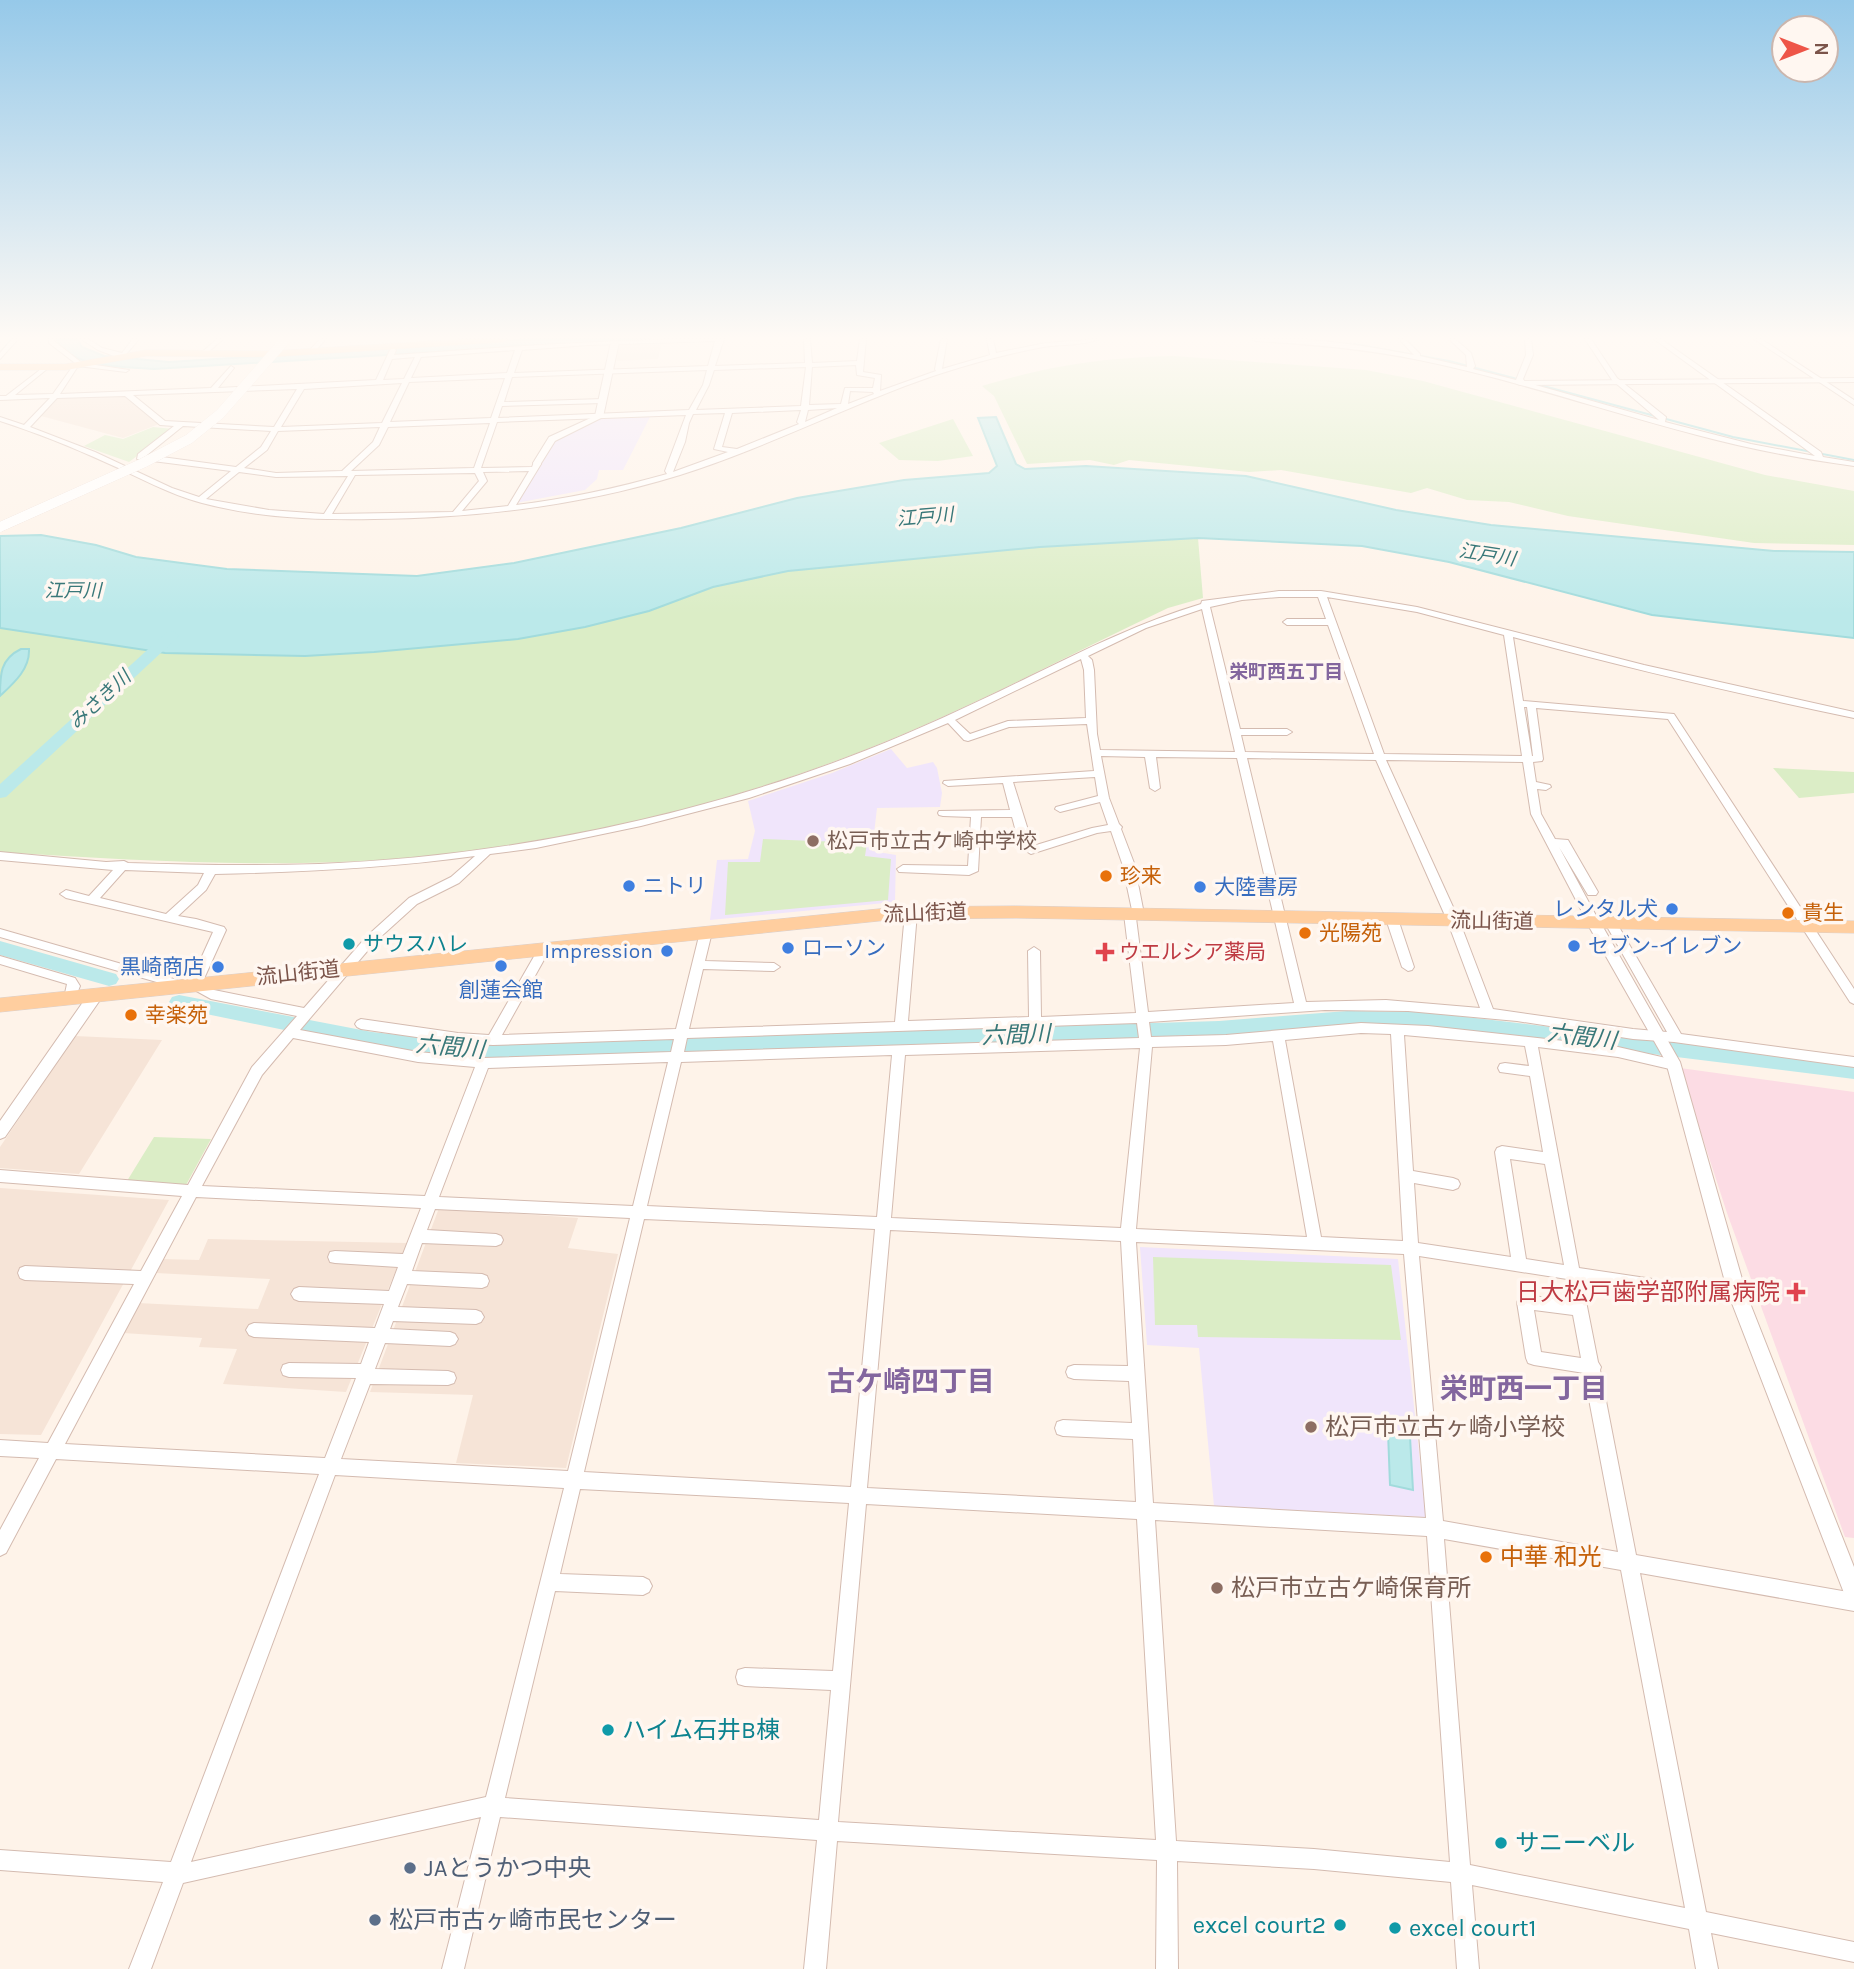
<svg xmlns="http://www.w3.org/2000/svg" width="1854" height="1969" viewBox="0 0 1854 1969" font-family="Karla,'Noto Sans JP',sans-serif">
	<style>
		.residential { fill: #f6e4d7 }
		.education { fill: #f0e5fb }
		.medical { fill: #fcdce4 }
		.green { fill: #dbedc6 }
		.water { fill: #bbe9ea; stroke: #a1dbdc; stroke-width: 2 }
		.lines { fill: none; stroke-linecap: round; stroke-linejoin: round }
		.stream { stroke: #a1dbdc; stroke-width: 2 }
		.river { fill: #bbe9ea; fill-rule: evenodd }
		.minor-casing { stroke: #d4bbb0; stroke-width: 2 }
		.tertiary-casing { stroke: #d4bbb0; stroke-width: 2 }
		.primary-casing { stroke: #dacfcc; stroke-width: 1 }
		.minor { fill: #fff; fill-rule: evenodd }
		.tertiary { fill: #fff; fill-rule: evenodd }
		.primary { fill: #ffce9f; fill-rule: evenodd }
		.secondary-bridge-casing { stroke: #d9bcb0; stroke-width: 10; stroke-linecap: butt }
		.secondary-bridge { stroke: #fff; stroke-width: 10 }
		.education-dot { fill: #8d6e63; stroke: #fff7f1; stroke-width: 2.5 }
		.food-dot { fill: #e8710a; stroke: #fff7f1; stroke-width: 2.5 }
		.shop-dot { fill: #3f7fe0; stroke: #fff7f1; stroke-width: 2.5 }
		.culture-dot { fill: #0f9aa8; stroke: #fff7f1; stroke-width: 2.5 }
		.health-dot { fill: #e0444e; stroke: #fff7f1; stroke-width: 2.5 }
		.service-dot { fill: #5c6f8a; stroke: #fff7f1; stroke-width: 2.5 }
		.labels { text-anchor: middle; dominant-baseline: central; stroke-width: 7; stroke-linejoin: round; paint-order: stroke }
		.far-water-label { font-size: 19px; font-style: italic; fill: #397879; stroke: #fff7f1 }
		.far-neighbourhood-label { font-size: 19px; font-weight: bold; fill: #83669e; stroke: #fff7f1 }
		.education-label { font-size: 21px; fill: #785e54; stroke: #fff7f1; text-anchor: start }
		.food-label { font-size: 21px; fill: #c56008; stroke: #fff7f1; text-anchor: start }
		.shop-label { font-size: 21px; fill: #366cbe; stroke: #fff7f1; text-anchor: start }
		.street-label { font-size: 21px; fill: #7b544a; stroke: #fff7f1 }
		.culture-label { font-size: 21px; fill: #0d838f; stroke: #fff7f1; text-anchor: start }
		.health-label { font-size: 21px; fill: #be3a42; stroke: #fff7f1; text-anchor: start }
		.water-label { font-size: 23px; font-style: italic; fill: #397879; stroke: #fff7f1 }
		.near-health-label { font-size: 24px; fill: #be3a42; stroke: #fff7f1; text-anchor: end }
		.near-education-label { font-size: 24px; fill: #785e54; stroke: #fff7f1; text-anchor: start }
		.near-food-label { font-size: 24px; fill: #c56008; stroke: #fff7f1; text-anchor: start }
		.near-culture-label { font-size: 24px; fill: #0d838f; stroke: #fff7f1; text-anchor: start }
		.near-service-label { font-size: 24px; fill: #4e5e75; stroke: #fff7f1; text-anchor: start }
		.near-neighbourhood-label { font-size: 28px; font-weight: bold; fill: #83669e; stroke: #fff7f1 }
	</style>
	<rect width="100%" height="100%" fill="#fef3e9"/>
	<!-- residential -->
	<path class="residential" d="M662 342 658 359 617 361 619 343Z
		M123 394 159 424 123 438 41 416 57 397Z
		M75 1036 162 1040 79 1174 0 1168V1147Z
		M0 1188 169 1200 41 1435 0 1434Z
		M439 1208 578 1218 568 1248 618 1254 566 1468 456 1463 473 1395 370 1392Z
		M208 1239 407 1243 346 1392 223 1384 237 1349 199 1347 202 1338 123 1333 138 1303 258 1309 270 1279 156 1273 161 1259 199 1260Z"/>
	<!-- education -->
	<path class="education" d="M650 417 623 470H599L597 479 585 490 516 503 555 441 601 418Z
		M891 749 907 768 933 762 937 768 942 793 940 807 877 808 872 851 896 855 895 902 710 920 717 860 748 859 755 831 748 801 832 773Z
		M1140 1247 1398 1259 1426 1517 1214 1506 1199 1348 1147 1345Z"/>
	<!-- medical -->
	<path class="medical" d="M1680 1068 1854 1092V1538L1845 1537 1727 1213Z"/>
	<!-- green -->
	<path class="green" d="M1174 356 1366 370 1423 381 1765 475 1854 491V545L1754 543 1568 516 1509 502 1467 500 1427 488 1411 493 1281 470 1249 472 1129 460 1114 465 1090 460 1027 464 994 396 982 386C1051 365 1102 358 1174 356Z
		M953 419 973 456 938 461 899 460 879 443Z
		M153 427 173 429 129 462 84 446 105 435 123 439Z
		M1198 538 1203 598 1168 608C1056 661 946 721 830 763 703 810 567 842 433 856 288 870 144 861 0 852V628L165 653 305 656 649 611 712 587 788 571 1040 547Z
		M1773 768 1854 772V793L1799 798Z
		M763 839 867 843 865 856 891 859 888 900 725 915 728 862H760Z
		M154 1137 211 1139 186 1185 127 1181Z
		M1153 1257 1391 1265 1401 1340 1198 1337 1197 1325H1155Z"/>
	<!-- water -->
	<path class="water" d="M57 339H77L82 347 104 356 169 362 533 339H652L154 369C129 367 66 368 57 339Z
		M996 417 1016 464 1025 469 1086 466 1246 476 1396 510 1491 525 1774 551 1854 552V638L1652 615 1449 562 1362 546 1198 538 1040 547 788 571 713 587 649 611 585 627 518 639 374 652 305 656 165 653 0 628V536L41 535 96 545 136 557 227 569 417 576 514 563 681 528 797 498 904 480 989 473 997 466 978 418Z
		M21 649H29C30 669 14 683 0 696 0 675 0 659 21 649Z
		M1388 1432 1410 1437 1413 1490 1390 1485Z"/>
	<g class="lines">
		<!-- stream -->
		<path class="stream" d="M1354 344 1449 361 1529 382
			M0 353 11 339
			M1536 384 1733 437 1854 460"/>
		<!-- river -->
		<path class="river" d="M172 631 179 635 177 638 6 797 0 798V784L167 632Z
			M0 941 116 974 119 979 116 984 109 986 0 955Z
			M179 995 372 1032 481 1044 1219 1021 1347 1011 1425 1012 1854 1063V1079L1425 1026 1347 1025 1219 1037 481 1060 372 1048 172 1007 169 1002 172 997Z"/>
		<defs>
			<path id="minor" d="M12 339H18L0 359V353Z
				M49 339H55L54 341 82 363 129 370 126 372 78 366 60 394 211 388 231 366 234 368 218 388 376 380 390 350 393 348 396 350 394 355C504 347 614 339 724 339L715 366 805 363 804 339H810L812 363 857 361 860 339H866L863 372 881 375 880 391 936 371 935 369 941 339H947L942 369 990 355 987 339H993L996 353 1046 343 1099 339C1083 346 1061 344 1043 347 996 356 950 369 905 386 829 415 756 451 680 475 580 506 477 518 374 519 317 520 258 518 202 503 168 494 139 477 107 463 72 447 37 433 0 421V417L24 425 50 398 0 400V396H6L45 366 47 367V369L15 395 53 394 75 363 49 343ZM715 341 708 366 514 373 522 350 588 345ZM515 350 507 373 411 378 421 357ZM415 357 404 379 383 380 392 359ZM856 365 857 375 875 378 873 388H845L841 404 809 405 812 367ZM806 367 801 406 696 410 709 385 714 370ZM707 370 703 385 689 410 498 418 502 406 603 403 606 401 603 399 504 402 512 377ZM505 378 491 418 390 422 409 382ZM402 383 382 423 281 427 304 389ZM297 389 274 427 165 421 133 395ZM850 391 873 392 874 394 848 404ZM125 396 160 425 174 426 138 454 137 459 231 471 199 497 172 488 95 452 30 427 57 398ZM837 408 805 422 808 410ZM801 410 797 422 799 424 737 449 722 447 732 413ZM725 413 714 449 728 452 673 472 685 442 689 423 693 414ZM686 415 665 471 667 474C617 488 567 499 516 505L541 464 540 462H534L532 467 481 468 497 422ZM490 423 474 468 351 471 379 445 388 427ZM183 426 271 431 261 447 236 467 147 455ZM380 427 373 442 342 471 276 473 244 468 267 450 278 431ZM529 471 508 506 462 511 487 481 483 472ZM239 472 276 477 348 476 324 514 269 510 206 499ZM475 473 479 481 453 512 332 514 355 475Z
				M81 339H88L102 348 122 353 133 339H139L122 359 98 350Z
				M217 339H223L205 355H201V353Z
				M320 339H326L314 352H310V350Z
				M1252 339C1305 336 1362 345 1414 355L1399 339H1405L1420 354V356L1467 367 1466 355 1449 339H1455L1471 353 1475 366 1473 369 1516 380 1526 355 1525 339H1531L1533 355 1523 379 1525 382 1659 420 1612 380 1585 339H1591L1617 378 1666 417 1665 422 1751 444 1815 456 1654 339H1661L1821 452 1823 457 1854 462V466C1802 459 1749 449 1697 435 1604 411 1513 379 1419 360 1365 349 1310 344 1255 341Z
				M1754 339H1761L1854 400V405Z
				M1279 591H1321L1417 607 1644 665 1854 712V718C1740 694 1626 668 1513 637L1523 701 1674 714 1854 989V1004L1850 1002 1668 719 1536 708 1543 759 1542 761 1533 762 1536 782 1550 785 1551 787 1546 790 1537 789 1541 814 1555 839 1568 840 1598 892 1596 895H1588L1559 847 1600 923 1594 927 1588 923 1531 814 1523 762 1386 760 1459 920 1493 1009 1633 1029 1667 1032 1605 923 1611 919 1615 920 1681 1034 1854 1057V1067L1674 1042 1633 1039 1517 1021 1408 1011 1325 1010 1149 1022 1151 1037 1226 1035 1361 1023 1428 1026 1618 1047 1679 1061 1680 1065 1679 1069 1674 1070 1618 1057 1538 1047 1579 1268 1713 1288 1737 1286 1742 1288 1745 1293 1742 1298 1713 1302 1582 1281 1598 1362 1601 1367 1600 1370 1636 1555 1854 1593V1611L1640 1573 1706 1912 1854 1942V1962L1711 1933 1718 1969H1696L1689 1929 1472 1885 1479 1969H1457L1451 1882 1314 1869 1177 1861 1178 1969H1156L1157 1860 837 1841 826 1969H804L817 1840 500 1817 464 1969H442L481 1817 183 1883 151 1969H129L163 1882 0 1870V1850L171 1862 319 1474 56 1459 6 1553 0 1556V1530L39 1458 0 1456V1440L48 1443 134 1284 25 1280 20 1278 18 1273 20 1268 25 1266 141 1271 182 1196 0 1182V1170L188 1185 252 1067 297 1016 211 999 191 988 189 985 213 932 66 898 60 894 66 890 89 896 113 870 0 860V852L106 862 124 861 128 863C192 865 255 866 319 864 501 857 698 817 867 750 923 728 976 703 1031 676 1086 649 1141 622 1201 604L1202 601ZM1279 597H1318L1326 619H1287L1283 622 1287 625H1328L1374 754 1245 752 1241 735H1287L1292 732 1287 729H1240L1210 607 1242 600ZM1327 597 1417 612 1504 635 1522 756 1384 754ZM1202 609 1235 752 1100 750 1097 734 1094 670 1092 660 1088 656 1146 628ZM1081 659 1084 670 1086 718 1008 721 970 734 955 720ZM1524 707H1527L1533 756H1532ZM948 723 964 740 968 741 1009 727 1087 724 1094 771 944 781 943 783 948 786 1003 783 1010 810 939 811 938 813 939 815 943 816 971 817 968 866 903 865 897 869 899 872 969 875 978 871 981 817H1012C1016 830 1018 848 1031 854L1097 833 1111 831 1122 863 1132 910 1126 911 1124 914 1136 1013 1041 1017 1040 951 1034 947 1028 951 1029 1017 908 1021 917 913 911 909 905 913 895 1022 689 1029 703 969 774 971 780 967 774 963 705 961 712 932 706 928 700 932 676 1029 502 1035 550 949 544 945 540 946 489 1035 458 1033 361 1019 357 1021 355 1024 357 1027 361 1029 458 1043 493 1045 674 1039 671 1052 483 1058 418 1052 300 1030 375 942 417 904 459 883 490 854 536 848 641 826 749 798 850 764ZM1101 756 1145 757 1150 788 1155 791 1160 788 1156 757 1237 758 1294 1003 1148 1012 1136 918 1142 917 1144 914 1134 863 1121 829 1122 827 1119 824 1109 798ZM1247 758 1376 760 1447 920 1480 1008 1386 1000 1306 1002ZM1095 777 1098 796 1056 807 1055 809 1060 812 1100 802 1108 825 1092 828 1033 846 1013 782ZM475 856 451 877 409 898 367 936 304 1008 214 990 202 983 226 930 224 927 196 919 178 916 206 890 215 874C302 872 388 868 475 856ZM125 870 204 873 198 885 166 914 100 898ZM1137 1023 1139 1038 684 1052 687 1038ZM1361 1033 1391 1034 1403 1241 1321 1237 1285 1040ZM1404 1035 1525 1046 1529 1066 1505 1063 1500 1064 1498 1068 1500 1072 1530 1076 1543 1152 1502 1146 1497 1148 1495 1152 1511 1257 1418 1243 1414 1183 1453 1190 1458 1188 1460 1184 1458 1180 1453 1178 1413 1171ZM293 1038 418 1062 475 1067 425 1196 202 1186 262 1075ZM1273 1041 1307 1237 1136 1229 1152 1047 1226 1045ZM1140 1048 1121 1228 891 1218 905 1055ZM892 1055 877 1217 647 1206 681 1062ZM668 1062 633 1206 439 1197 488 1068ZM1510 1159 1545 1164 1564 1265 1526 1259ZM196 1197 421 1208 403 1254 335 1251 330 1252 328 1257 330 1262 335 1263 398 1267 389 1291 299 1287 294 1289 291 1294 294 1299 299 1301 384 1304 375 1328 254 1323 249 1325 246 1330 249 1335 254 1337 369 1342 361 1364 289 1363 283 1365 281 1370 283 1375 289 1377 356 1378 325 1458 65 1444ZM435 1209 630 1218 568 1471 341 1459 370 1384 448 1385 454 1383 456 1378 454 1373 448 1371 375 1369 385 1343 450 1346 455 1344 458 1339 455 1334 450 1332 390 1329 393 1321 476 1324 481 1322 484 1317 481 1312 476 1310 398 1307 407 1284 482 1288 487 1286 489 1281 487 1276 482 1274 412 1271 422 1243 496 1246 501 1244 503 1240 501 1236 496 1234 427 1230ZM644 1219 875 1229 851 1487 584 1472ZM890 1230 1121 1241 1128 1366 1074 1365 1068 1367 1066 1372 1068 1377 1074 1379 1129 1381 1132 1423 1063 1420 1057 1422 1055 1428 1057 1434 1063 1436 1133 1439 1136 1502 867 1488ZM1136 1242 1404 1254 1426 1518 1153 1503ZM1419 1256 1567 1279 1571 1301 1525 1295 1520 1297 1517 1302 1526 1358 1528 1363 1534 1365 1584 1373 1618 1552 1443 1521ZM1534 1310 1573 1315 1581 1358 1541 1352ZM335 1475 564 1488 486 1797 191 1862ZM580 1489 849 1503 833 1671 745 1668 738 1670 736 1677 738 1684 745 1686 831 1690 819 1820 505 1798 555 1591 643 1595 649 1592 652 1586 649 1580 643 1577 560 1574ZM866 1504 1137 1519 1156 1840 838 1822ZM1155 1520 1427 1536 1450 1862 1314 1849 1176 1841ZM1444 1539 1621 1570 1685 1908 1470 1865Z
				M1392 915 1398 919 1414 967 1412 970 1408 971 1402 967 1386 919Z
				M0 929 181 981 187 985 181 989 0 937Z
				M0 956 75 978 80 986 74 1001H66L64 998 67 984 0 964Z"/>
			<path id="tertiary" d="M615 340 619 342 603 417 555 441 540 465H534L533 463 549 437 595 416 611 342Z
				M1854 378V382L1520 385 1516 383 1520 381Z
				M1594 918 1599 920 1680 1062 1746 1293 1854 1567V1603L1847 1600 1844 1593 1728 1293 1666 1062 1587 923Z
				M95 991 100 992 102 996 100 1000 5 1137 0 1139V1121L90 992Z"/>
			<path id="primary" d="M465 339H508L503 342 270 357 146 356 66 370H0V364H66L146 350 270 351Z
				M1016 906 1854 921V933L1016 918 898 919 0 1012V998L898 907Z"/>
		</defs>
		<!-- minor casing -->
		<use href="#minor" class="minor-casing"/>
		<!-- tertiary casing -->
		<use href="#tertiary" class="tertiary-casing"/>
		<!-- primary casing -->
		<use href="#primary" class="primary-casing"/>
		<!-- minor -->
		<use href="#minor" class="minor"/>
		<!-- tertiary -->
		<use href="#tertiary" class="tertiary"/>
		<!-- primary -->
		<use href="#primary" class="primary"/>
		<defs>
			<path id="secondary-bridge" d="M0 527 143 463 189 439 220 414 286 339"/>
		</defs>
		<!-- secondary-bridge casing -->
		<use href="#secondary-bridge" class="secondary-bridge-casing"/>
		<!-- secondary-bridge -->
		<use href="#secondary-bridge" class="secondary-bridge"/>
	</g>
	<!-- sky -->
	<linearGradient id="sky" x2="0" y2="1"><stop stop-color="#96c9e9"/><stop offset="0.55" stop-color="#fffaf5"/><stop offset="1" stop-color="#fffaf5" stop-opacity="0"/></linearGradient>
	<rect width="1854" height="614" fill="url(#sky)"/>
	<!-- markers -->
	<g class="education-dot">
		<circle cx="813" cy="841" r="7"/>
		<circle cx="1311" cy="1427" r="7"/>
		<circle cx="1217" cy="1588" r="7"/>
	</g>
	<g class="food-dot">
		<circle cx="1106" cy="876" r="7"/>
		<circle cx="1788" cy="913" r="7"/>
		<circle cx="1305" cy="933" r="7"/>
		<circle cx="131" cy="1015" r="7"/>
		<circle cx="1486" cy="1557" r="7"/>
	</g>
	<g class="shop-dot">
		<circle cx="629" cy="886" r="7"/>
		<circle cx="1200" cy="887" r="7"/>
		<circle cx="1672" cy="909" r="7"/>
		<circle cx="1574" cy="946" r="7"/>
		<circle cx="788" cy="948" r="7"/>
		<circle cx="667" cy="951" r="7"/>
		<circle cx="501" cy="966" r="7"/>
		<circle cx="218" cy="967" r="7"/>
	</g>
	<g class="culture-dot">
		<circle cx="349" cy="944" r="7"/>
		<circle cx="608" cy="1730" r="7"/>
		<circle cx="1501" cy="1843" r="7"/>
		<circle cx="1340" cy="1925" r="7"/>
		<circle cx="1395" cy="1928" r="7"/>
	</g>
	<g class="health-dot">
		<path d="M1101.5 941.5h7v7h7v7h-7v7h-7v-7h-7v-7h7z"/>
		<path d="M1792.5 1281.5h7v7h7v7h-7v7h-7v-7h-7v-7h7z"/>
	</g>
	<g class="service-dot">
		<circle cx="410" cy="1868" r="7"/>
		<circle cx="375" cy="1920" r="7"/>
	</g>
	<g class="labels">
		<!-- far-water labels -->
		<g class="far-water-label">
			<text transform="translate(925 517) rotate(-5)">江戸川</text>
			<text transform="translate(1487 555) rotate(9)">江戸川</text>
			<text x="73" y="591">江戸川</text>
			<text transform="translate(100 700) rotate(-43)">みさき川</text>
		</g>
		<!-- far-neighbourhood labels -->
		<g class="far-neighbourhood-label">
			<text x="1286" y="672">栄町西五丁目</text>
		</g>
		<!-- education labels -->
		<g class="education-label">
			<text x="827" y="841">松戸市立古ケ崎中学校</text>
		</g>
		<!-- food labels -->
		<g class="food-label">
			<text x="1120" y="876">珍来</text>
			<text x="1802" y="913">貴生</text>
			<text x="1319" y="933">光陽苑</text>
			<text x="145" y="1015">幸楽苑</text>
		</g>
		<!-- shop labels -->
		<g class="shop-label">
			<text x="643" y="886">ニトリ</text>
			<text x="1214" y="887">大陸書房</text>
			<text x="1658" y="909" text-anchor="end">レンタル犬</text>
			<text x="1588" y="946">セブン-イレブン</text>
			<text x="802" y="948">ローソン</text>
			<text x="653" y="951" text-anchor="end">Impression</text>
			<text x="204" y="967" text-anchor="end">黒崎商店</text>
			<text x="501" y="990" text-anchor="middle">創蓮会館</text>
		</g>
		<!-- street labels -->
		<g class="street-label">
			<text transform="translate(925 913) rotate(-2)">流山街道</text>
			<text transform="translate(1492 921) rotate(1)">流山街道</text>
			<text transform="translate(298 973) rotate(-6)">流山街道</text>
		</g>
		<!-- culture labels -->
		<g class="culture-label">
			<text x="363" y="944">サウスハレ</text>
		</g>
		<!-- health labels -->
		<g class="health-label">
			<text x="1119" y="952">ウエルシア薬局</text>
		</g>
		<!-- water labels -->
		<g class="water-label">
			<text transform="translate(1016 1035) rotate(-2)">六間川</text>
			<text transform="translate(1582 1037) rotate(7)">六間川</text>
			<text transform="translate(450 1047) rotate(5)">六間川</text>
		</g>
		<!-- near-health labels -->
		<g class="near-health-label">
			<text x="1780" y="1292">日大松戸歯学部附属病院</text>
		</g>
		<!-- near-education labels -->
		<g class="near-education-label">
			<text x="1325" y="1427">松戸市立古ヶ崎小学校</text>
			<text x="1231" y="1588">松戸市立古ケ崎保育所</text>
		</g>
		<!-- near-food labels -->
		<g class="near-food-label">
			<text x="1500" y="1557">中華 和光</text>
		</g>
		<!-- near-culture labels -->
		<g class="near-culture-label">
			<text x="622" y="1730">ハイム石井B棟</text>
			<text x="1515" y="1843">サニーベル</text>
			<text x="1326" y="1925" text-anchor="end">excel court2</text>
			<text x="1409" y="1928">excel court1</text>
		</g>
		<!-- near-service labels -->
		<g class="near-service-label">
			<text x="424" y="1868">JAとうかつ中央</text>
			<text x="389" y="1920">松戸市古ヶ崎市民センター</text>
		</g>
		<!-- near-neighbourhood labels -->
		<g class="near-neighbourhood-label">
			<text x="911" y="1381">古ケ崎四丁目</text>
			<text x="1524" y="1388">栄町西一丁目</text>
		</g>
	</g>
	<!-- north arrow -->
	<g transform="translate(1805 49) rotate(90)"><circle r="33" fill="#fff7f1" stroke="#cab6ae" stroke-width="2"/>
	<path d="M0-5L12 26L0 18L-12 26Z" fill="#ee5548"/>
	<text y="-10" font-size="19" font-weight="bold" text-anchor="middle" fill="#7b544a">N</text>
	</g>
</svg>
